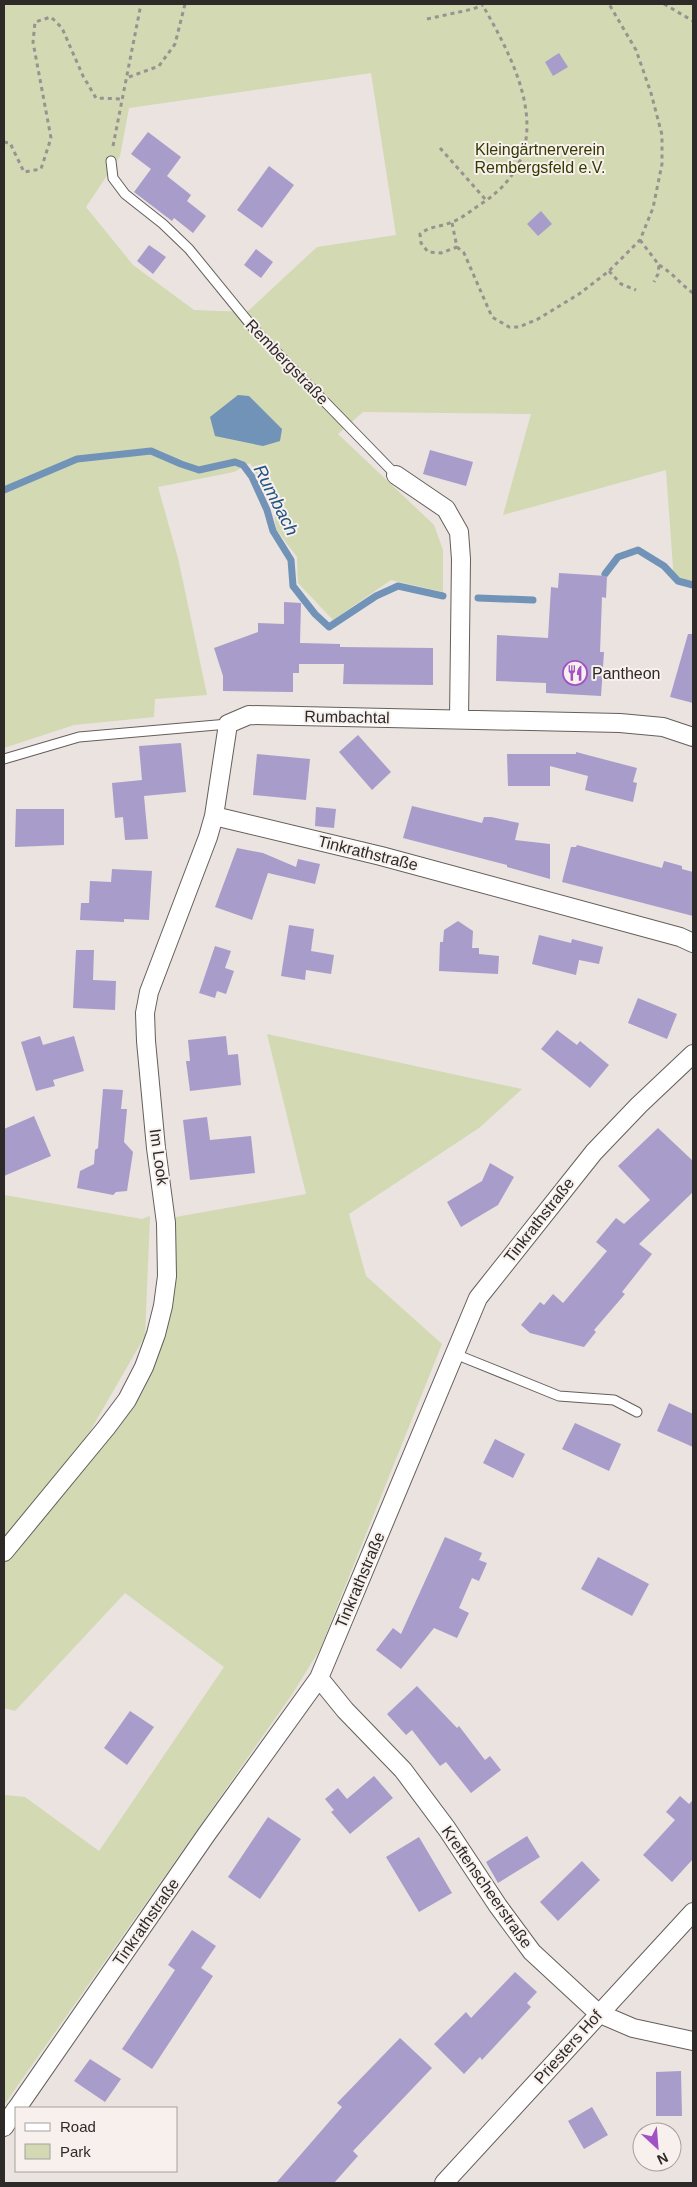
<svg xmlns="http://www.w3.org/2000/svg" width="697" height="2187" viewBox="0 0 697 2187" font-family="Arial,sans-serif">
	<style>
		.green { fill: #d2d9b3; fill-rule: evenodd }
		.water { fill: #7093b7 }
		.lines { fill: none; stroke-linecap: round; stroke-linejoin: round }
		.stream { stroke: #7093b7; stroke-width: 7 }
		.building { fill: #a89dca }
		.service-casing { stroke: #655f5c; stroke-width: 11 }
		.minor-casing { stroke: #655f5c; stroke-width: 20 }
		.path { stroke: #989390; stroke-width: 3; stroke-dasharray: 4 4; stroke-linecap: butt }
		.service { stroke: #fff; stroke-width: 9 }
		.minor { stroke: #fff; stroke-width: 18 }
		.labels { text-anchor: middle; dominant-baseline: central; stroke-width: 4; stroke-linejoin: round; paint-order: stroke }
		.park-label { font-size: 16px; fill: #343b00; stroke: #f7f0ec }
		.street-label { font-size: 16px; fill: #2d2a29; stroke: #f7f0ec }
		.poi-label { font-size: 16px; fill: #2d2a29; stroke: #f7f0ec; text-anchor: start }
		.water-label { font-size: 18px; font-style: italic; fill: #215484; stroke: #f7f0ec }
	</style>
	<rect width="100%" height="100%" fill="#eae3df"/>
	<!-- green -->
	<path class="green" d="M4 4H693V586L674 581 666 470 503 515 531 414 363 412 338 434 434 525 443 550V592L391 580 333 620 298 583 297 557 276 529 273 503 250 463 234 472 158 487 178 558 207 695 155 699 154 717 74 725 4 748ZM371 73 396 235 317 247 247 312 194 310 133 265 86 207 120 156 129 108Z
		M267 1034 522 1089 479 1128 349 1214 366 1276 442 1344 320 1649 293 1693 4 2105V1795L25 1797 99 1851 224 1667 125 1593 15 1711 4 1708V1564L66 1484 151 1367 168 1325 170 1218 306 1194Z
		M4 1195 142 1219 150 1216 145 1336 82 1445 4 1543Z"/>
	<!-- water -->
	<path class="water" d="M238 395 249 396 282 429 280 441 263 446 215 436 210 417Z"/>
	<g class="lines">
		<!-- stream -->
		<path class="stream" d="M4 490 77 459 151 451 181 464 199 470 235 462 243 465 252 477 267 510 273 531 291 560 293 586 315 614 329 627 376 596 398 586 443 596
			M605 574 618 557 638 550 664 566 678 581 693 585
			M478 598 533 600"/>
	</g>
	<!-- building -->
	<path class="building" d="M559 53 568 67 553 76 545 62Z
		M148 132 181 157 167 176 191 195 187 201 206 216 193 233 174 218 172 221 134 192 151 169 131 154Z
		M269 166 294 185 262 228 237 210Z
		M541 211 552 224 538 236 527 224Z
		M149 245 166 257 153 274 137 261Z
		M256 249 273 262 261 278 244 265Z
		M430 450 473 462 466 486 423 474Z
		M559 573 607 576 606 598 602 597 600 652H604L601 696 546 693V683L496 681 497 635 548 638 551 587 558 588Z
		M284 602 301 603 300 643 340 644V647L433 648V685L343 684 344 664H299V673H293V692L223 691V676L214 648 258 632V623L284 624Z
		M688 634H693V703L670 697Z
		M358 735 391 772 372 790 339 752Z
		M181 743 186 792 144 796 148 839 125 840 123 817 115 818 112 783 142 780 139 746Z
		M576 752 637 768 633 782 637 783 633 802 585 790 588 776 550 766V786H508L507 754H576Z
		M257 754 310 759 306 800 253 795Z
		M412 806 482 823 484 817H491L519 823 515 840 550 844V879L507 867V865L403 838Z
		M316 807 336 809 334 828 315 826Z
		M16 809H64V845L15 847Z
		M577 845 662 868 664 861 682 866V869L693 872V916L562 882 571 847H576Z
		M237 848 263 853 296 867 298 859 320 864 315 884 268 873 252 920 215 907Z
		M112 869 152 871 149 920 124 919V922L80 920 81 903H89L90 881 111 882Z
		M458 921 473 931 472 948H479V954L499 956 498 974 439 971 440 942H443L444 930Z
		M289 925 314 929 311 951 334 955 331 974 306 970 305 980 281 976Z
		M539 935 571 943 572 939 603 947 599 964 579 960 576 975 532 964Z
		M215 946 231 951 225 968 234 971 226 994 217 991 215 998 199 993Z
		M76 950H94L93 980 116 981 115 1010 73 1008Z
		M638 998 677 1014 667 1039 628 1023Z
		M557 1030 577 1045 580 1041 609 1065 590 1088 541 1049Z
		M40 1036 43 1045 74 1036 84 1071 53 1080 55 1086 36 1091 21 1042Z
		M226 1036 228 1055 238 1054 241 1085 190 1091 186 1061H190L188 1040Z
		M103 1089 123 1090 121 1109H127L124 1142 133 1152 127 1191 116 1192 113 1195 77 1188 80 1171 94 1164 95 1150 98 1148Z
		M34 1116 51 1156 4 1176V1129Z
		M207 1117 210 1140 251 1136 255 1173 190 1180 183 1120Z
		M658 1128 693 1161V1192L639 1244 652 1254 622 1292 625 1294 594 1330 596 1332 584 1347 530 1333 521 1325 540 1302 544 1305 553 1294 563 1303 607 1251 596 1242 616 1218 624 1224 650 1200 618 1166Z
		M490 1163 514 1177 498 1205 461 1227 447 1202 482 1181Z
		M669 1403 693 1414V1447L657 1431Z
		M575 1423 621 1444 609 1471 562 1449Z
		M495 1439 525 1454 513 1478 483 1463Z
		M445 1537 482 1553 479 1560 487 1563 479 1581 472 1578 459 1608 469 1613 457 1638 434 1628 401 1669 376 1650 393 1628 401 1634Z
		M598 1557 649 1584 632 1616 581 1589Z
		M417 1686 457 1728 459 1726 485 1760 490 1756 501 1770 471 1793 446 1762 440 1766 412 1730 406 1735 387 1714Z
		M130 1711 154 1727 127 1765 104 1748Z
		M374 1776 393 1798 350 1834 331 1812 334 1810 325 1799 338 1788 347 1799Z
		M680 1796 689 1804 693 1800V1859L672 1882 643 1855 675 1820 666 1812Z
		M268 1817 301 1839 260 1899 228 1877Z
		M527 1836 540 1857 498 1883 486 1862Z
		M419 1837 452 1893 419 1912 386 1857Z
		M582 1861 600 1880 558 1921 540 1902Z
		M192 1930 216 1946 201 1968 213 1976 152 2069 122 2049 175 1970 168 1965Z
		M515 1972 537 1992 527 2003 531 2007 482 2060 480 2057 464 2074 434 2044 466 2012 471 2018Z
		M400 2038 432 2068 353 2151 358 2156 334 2183H276L342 2107 337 2103Z
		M90 2059 121 2079 105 2102 74 2081Z
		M681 2071 682 2116H656V2072Z
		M592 2107 608 2135 584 2149 568 2121Z"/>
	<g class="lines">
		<defs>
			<path id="service" d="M111 161 113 178 125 194 163 224 189 249 255 330 396 475
				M4 759 79 737 228 724
				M455 1354 559 1396 614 1400 637 1412"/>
			<path id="minor" d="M396 475 446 509 459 532 461 559 459 719
				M214 816 381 856 680 937 693 943
				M4 1552 106 1428 127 1400 144 1367 156 1334 163 1306 167 1276 166 1223 156 1148 146 1041 145 1013 149 992 208 837 214 816 228 724 249 715 620 723 663 727 693 737
				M319 1678 345 1710 403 1770 447 1829 498 1906 532 1952 598 2013 633 2028 693 2041
				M17 2108 206 1835 319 1678 478 1298 594 1152 639 1105 693 1054
				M4 2127 16 2109
				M444 2183 693 1912"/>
		</defs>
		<!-- service casing -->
		<use href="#service" class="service-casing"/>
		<!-- minor casing -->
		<use href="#minor" class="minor-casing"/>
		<!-- path -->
		<path class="path" d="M664 4 693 21
			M427 19 473 9 483 5
			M129 77 159 66 175 44 185 4
			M4 142 10 143 24 172 41 169 51 138 33 42 35 22 51 17 62 28 83 76 96 98 122 99
			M113 146 141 4
			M440 148 486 200
			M452 223 457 247 441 253 428 252 421 243 420 234C430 226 440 227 452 222 463 218 474 208 484 202 561 149 518 67 482 4
			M640 240 659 265 658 274 654 282
			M457 247 464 253 492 317 509 327H519L538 319 579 294 609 271 640 240 653 208 662 164V135L651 93 636 50 609 4
			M659 265C673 273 680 284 693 293
			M609 271 621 284 636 290"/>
		<!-- service -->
		<use href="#service" class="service"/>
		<!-- minor -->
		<use href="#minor" class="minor"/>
	</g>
	<!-- icons -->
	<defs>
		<symbol id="restaurant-ring" viewBox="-11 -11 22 22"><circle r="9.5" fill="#f7f0ec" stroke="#a153c5" stroke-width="1.5"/><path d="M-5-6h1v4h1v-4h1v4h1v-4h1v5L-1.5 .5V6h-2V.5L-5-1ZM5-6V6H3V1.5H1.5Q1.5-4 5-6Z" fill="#a153c5"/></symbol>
	</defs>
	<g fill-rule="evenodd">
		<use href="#restaurant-ring" x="561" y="659" width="28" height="28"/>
	</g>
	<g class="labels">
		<!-- park labels -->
		<g class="park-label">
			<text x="540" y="149">Kleingärtnerverein<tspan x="540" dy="18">Rembergsfeld e.V.</tspan></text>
		</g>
		<!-- street labels -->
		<g class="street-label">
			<text transform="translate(287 362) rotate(46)">Rembergstraße</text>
			<text transform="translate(347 717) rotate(1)">Rumbachtal</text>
			<text transform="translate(368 853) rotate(14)">Tinkrathstraße</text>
			<text transform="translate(159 1157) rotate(82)">Im Look</text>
			<text transform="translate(539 1220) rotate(-52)">Tinkrathstraße</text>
			<text transform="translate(360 1580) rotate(-67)">Tinkrathstraße</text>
			<text transform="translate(487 1887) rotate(55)">Kreftenscheerstraße</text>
			<text transform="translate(146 1922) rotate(-55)">Tinkrathstraße</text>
			<text transform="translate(568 2047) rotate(-48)">Priesters Hof</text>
		</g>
		<!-- poi labels -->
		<g class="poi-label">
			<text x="592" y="673">Pantheon</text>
		</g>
		<!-- water labels -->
		<g class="water-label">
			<text transform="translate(276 500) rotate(63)">Rumbach</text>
		</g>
	</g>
	<!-- border -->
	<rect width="697" height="2187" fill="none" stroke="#2d2a29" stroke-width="10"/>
	<!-- legend -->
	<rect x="15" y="2107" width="162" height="65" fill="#f7f0ec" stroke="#a6a19e"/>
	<rect x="25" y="2123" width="25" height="8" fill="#ffffff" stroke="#a6a19e"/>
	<text x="60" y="2132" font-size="15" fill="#2d2a29">Road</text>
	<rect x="25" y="2144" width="25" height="15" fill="#d2d9b3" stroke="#a6a19e"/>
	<text x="60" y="2157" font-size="15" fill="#2d2a29">Park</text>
	<!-- north arrow -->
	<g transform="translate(657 2147) rotate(154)"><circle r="24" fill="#f7f0ec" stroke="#a6a19e"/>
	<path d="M0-4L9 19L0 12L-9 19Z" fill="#a153c5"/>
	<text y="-8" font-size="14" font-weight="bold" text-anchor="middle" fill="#2d2a29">N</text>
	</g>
</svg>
